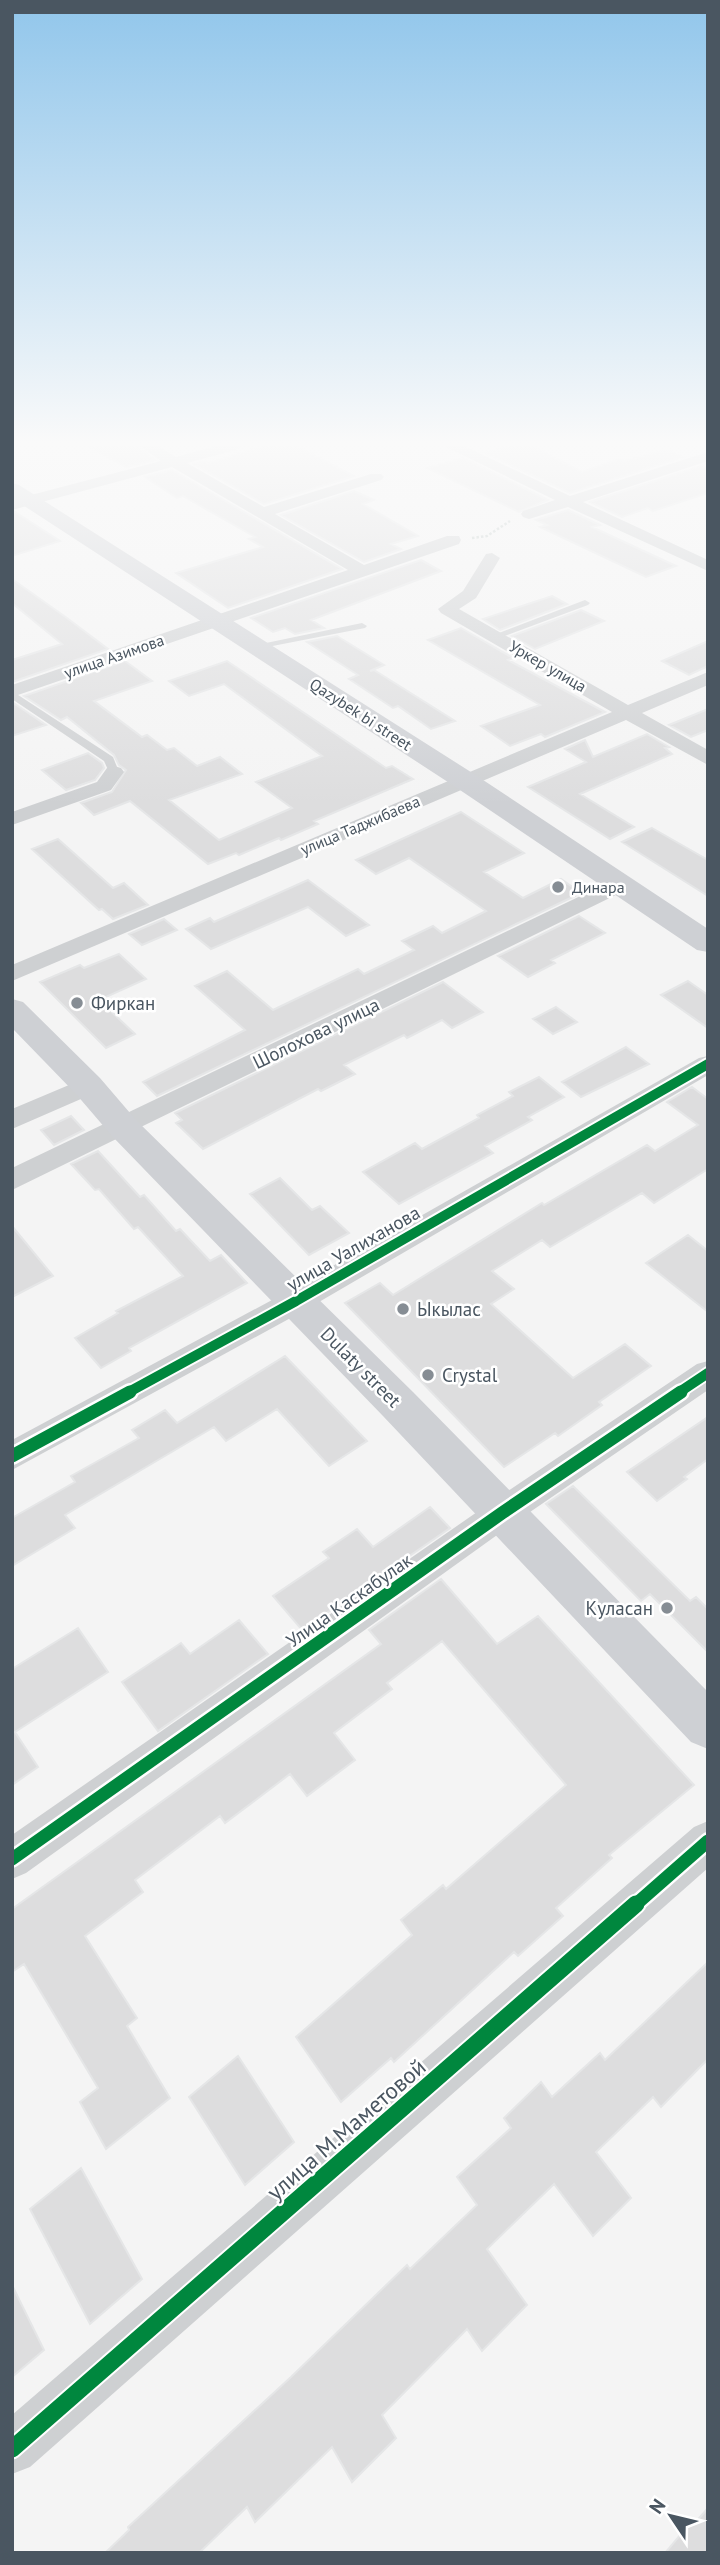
<svg xmlns="http://www.w3.org/2000/svg" width="720" height="2565" viewBox="0 0 720 2565" font-family="'PT Sans',sans-serif">
	<style>
		.building { fill: #ddddde; stroke: #e5e6e7; stroke-width: 2 }
		.lines { fill: none; stroke-linecap: round; stroke-linejoin: round }
		.path { stroke: #bcc7c4; stroke-width: 2.5; stroke-dasharray: 2.5 2; stroke-linecap: butt }
		.lane { fill: #ced0d2; fill-rule: evenodd }
		.street { fill: #ced0d2; fill-rule: evenodd }
		.secondary { fill: #ced0d4; fill-rule: evenodd }
		.cycleway-far2-casing { stroke: #fff; stroke-width: 14 }
		.cycleway-far1-casing { stroke: #fff; stroke-width: 18 }
		.cycleway-casing { stroke: #fff; stroke-width: 21 }
		.cycleway-far2 { stroke: #00873e; stroke-width: 10 }
		.cycleway-far1 { stroke: #00873e; stroke-width: 13 }
		.cycleway { stroke: #00873e; stroke-width: 17 }
		.poi-dot { fill: #868d94; stroke: #fff; stroke-width: 2.5 }
		.labels { text-anchor: middle; dominant-baseline: central; stroke-width: 5; stroke-linejoin: round; paint-order: stroke }
		.far-street-label { font-size: 16px; fill: #4a5661; stroke: #fff }
		.far-poi-label { font-size: 16px; fill: #4a5661; stroke: #fff; text-anchor: start }
		.poi-label { font-size: 19px; fill: #4a5661; stroke: #fff; text-anchor: start }
		.street-label { font-size: 19px; fill: #4a5661; stroke: #fff }
		.near-street-label { font-size: 23px; fill: #4a5661; stroke: #fff }
	</style>
	<rect width="100%" height="100%" fill="#f4f4f4"/>
	<!-- building -->
	<path class="building" d="M87 446H137L155 460 126 467Z
		M263 446H297L354 476 264 504 194 464 205 461 209 463Z
		M510 446H532L582 472 619 459 624 461 667 450 683 457 570 493 485 453Z
		M463 458 548 500 519 512 427 468Z
		M701 466 708 470V493L653 511 648 508 622 517 590 502Z
		M172 470 342 569 228 608 176 573 263 547 249 539 255 537 183 496 177 498 145 477Z
		M354 491 374 500 363 504 418 536 391 544 401 549 364 562 281 515Z
		M568 510 600 525 592 527 676 566 646 577 540 527 547 525 536 520Z
		M12 512H15L60 541 12 556Z
		M421 560 441 571 311 620 324 628 295 634 285 628 273 632 251 618Z
		M12 579 67 618 108 649 12 682V660L62 644 12 603Z
		M552 596 567 604 500 630 483 619Z
		M581 610 604 621 535 649 512 636Z
		M461 628 513 658 508 660 605 712 545 737 541 734 510 746 481 726 540 705 428 640Z
		M337 636 384 665 370 671 374 670 455 721 431 729 398 706 393 708 349 679 358 675 307 642Z
		M708 641V666L689 675 662 661Z
		M125 661 152 681 94 701 142 737 147 735 167 750 174 748 197 766 220 757 242 774 169 800 219 840 292 808 256 782 322 756 224 684 189 696 169 681 227 661 386 768 392 766 413 779 314 821 318 824 281 840 279 838 239 855 236 853 208 864 130 801 94 815 81 803 112 792 126 770 119 765 114 755 67 717 61 720 24 696Z
		M12 702 46 725 12 736Z
		M708 709V730L691 737 669 725Z
		M647 734 669 747 665 748 672 754 580 794 634 827 610 839 528 787 586 762 565 749 585 740 593 757Z
		M88 753 102 763 104 768 95 780 66 790 42 770Z
		M461 812 524 853 484 872 523 898 561 879 581 893 157 1096 143 1082 245 1030 195 986 227 971 273 1010 358 969 364 974 414 950 402 941 433 926 442 933 486 911 409 858 376 874 356 860Z
		M652 828 708 860V896L622 842Z
		M58 839 113 888 124 883 148 905 113 919 102 909 99 910 32 849Z
		M308 880 369 925 346 936 308 907 211 949 186 929 210 918 214 922Z
		M579 916 605 933 551 960 555 963 528 977 498 956Z
		M164 919 177 930 142 945 129 934Z
		M119 954 146 979 99 1000 135 1034 106 1048 40 982 80 965 84 968Z
		M688 981 708 995V1028L661 995Z
		M443 982 483 1012 452 1028 442 1020 407 1038 404 1035 344 1065 355 1074 321 1091 318 1089 203 1149 176 1123 182 1120 175 1113Z
		M556 1007 577 1022 553 1034 533 1019Z
		M626 1047 649 1064 581 1097 562 1082Z
		M539 1077 564 1097 528 1117 532 1120 485 1146 493 1153 399 1204 363 1172 415 1143 422 1149 479 1118 477 1115 513 1096 509 1092Z
		M692 1087 708 1099V1169L654 1203 642 1193 550 1247 542 1240 492 1271 514 1289 491 1304 573 1378 625 1344 651 1366 599 1402 602 1405 558 1436 555 1433 504 1467 345 1303 380 1283 393 1295 542 1203 544 1205 647 1145 655 1151 698 1125 667 1102Z
		M71 1116 84 1130 54 1145 41 1130Z
		M98 1151 140 1197 144 1195 176 1231 180 1229 210 1261 221 1255 247 1283 129 1348 131 1351 101 1368 75 1338 118 1313 116 1311 183 1276 138 1227 134 1229 99 1189 95 1190 71 1164Z
		M280 1178 312 1210 320 1206 349 1233 309 1255 250 1194Z
		M12 1226 53 1276 12 1297Z
		M688 1235 708 1251V1312L646 1263Z
		M285 1356 367 1441 329 1466 277 1409 226 1441 214 1427 65 1515 75 1528 12 1566V1518L75 1482 71 1476 139 1438 132 1430 165 1410 177 1423Z
		M708 1417V1459L684 1477 687 1479 657 1501 627 1472Z
		M573 1486 690 1601 696 1597 708 1609V1652L650 1594 641 1601 546 1504Z
		M430 1507 450 1528 302 1630 273 1596 329 1558 323 1552 357 1529 373 1547Z
		M441 1579 497 1644 538 1616 694 1785 609 1855 612 1858 556 1908 563 1916 518 1956 514 1952 394 2062 391 2058 341 2102 296 2037 412 1935 401 1920 443 1885 446 1889 566 1785 442 1641 387 1683 392 1689 334 1733 355 1760 307 1796 290 1774 225 1823 220 1816 135 1880 143 1892 85 1936 137 2018 127 2026 170 2098 106 2149 80 2102 98 2088 24 1964 12 1972V1909L381 1644 369 1630Z
		M239 1620 268 1654 158 1731 122 1682 181 1643 190 1654Z
		M78 1628 108 1672 15 1732 38 1767 12 1785V1669Z
		M708 1962V2059L661 2107 653 2097 596 2152 631 2198 593 2236 554 2184 487 2249 527 2305 482 2351 467 2329 382 2415 396 2438 352 2482 332 2447 255 2522 247 2507 199 2553H105L129 2530 128 2527 291 2377 407 2265 410 2269 477 2205 457 2177 511 2128 504 2118 541 2082 552 2097 600 2053 605 2060Z
		M238 2056 294 2142 245 2185 189 2097Z
		M81 2168 142 2279 90 2324 30 2209Z
		M12 2285 44 2350 12 2377Z
		M708 2508V2553H665L692 2521 694 2524Z"/>
	<g class="lines">
		<!-- path -->
		<path class="path" d="M472 538 487 536 510 521"/>
		<!-- lane -->
		<path class="lane" d="M585 600 590 603 588 605 499 638 491 636Z
			M362 623 367 626 365 628 257 649 252 646Z
			M12 691 113 757 119 772 118 774H110L104 761 12 699Z"/>
		<!-- street -->
		<path class="street" d="M140 446H158L176 457 216 446H241L239 449 187 463 264 507 371 474H381L384 477 381 480 275 514 364 565 447 536H459L461 540 459 544 12 697V685L348 570 172 467 12 510V500L161 461Z
			M444 446H464L570 496 708 452V461L583 502 708 560V571L568 507 529 519 523 517 521 514 523 511 555 500Z
			M492 553 500 558 476 598 459 609 628 705 708 672V685L642 713 708 750V765L626 720 12 981V965L612 712 441 613 438 609 463 591 486 554Z
			M114 766 121 768 124 772 111 790 12 825V812L97 782 107 768Z
			M618 878 626 880 629 885 626 890 12 1190V1168Z
			M708 1056V1075L307 1309 12 1470V1440L285 1293 699 1058Z
			M88 1077 97 1080 101 1086 97 1092 12 1129V1109Z
			M708 1361V1390L514 1523 26 1873 12 1879V1835L490 1503 697 1364Z
			M708 1821V1868L30 2467 12 2474V2415L694 1827Z"/>
		<!-- secondary -->
		<path class="secondary" d="M12 483 19 485 474 774 708 929V952L697 950 454 786 12 498Z
			M12 999 23 1002 100 1078 136 1120 413 1392 708 1692V1749L691 1742 383 1416 112 1136 76 1094 12 1028Z"/>
		<defs>
			<path id="cycleway-far2" d="M127 1393 296 1301 708 1064
				M678 1393 708 1373"/>
			<path id="cycleway-far1" d="M12 1456 130 1392
				M12 1859 502 1513 681 1392
				M634 1906 708 1841"/>
			<path id="cycleway" d="M12 2449 636 1904"/>
		</defs>
		<!-- cycleway-far2 casing -->
		<use href="#cycleway-far2" class="cycleway-far2-casing"/>
		<!-- cycleway-far1 casing -->
		<use href="#cycleway-far1" class="cycleway-far1-casing"/>
		<!-- cycleway casing -->
		<use href="#cycleway" class="cycleway-casing"/>
		<!-- cycleway-far2 -->
		<use href="#cycleway-far2" class="cycleway-far2"/>
		<!-- cycleway-far1 -->
		<use href="#cycleway-far1" class="cycleway-far1"/>
		<!-- cycleway -->
		<use href="#cycleway" class="cycleway"/>
	</g>
	<!-- sky -->
	<linearGradient id="sky" x2="0" y2="1"><stop stop-color="#91c6eb"/><stop offset="0.55" stop-color="#fafafa"/><stop offset="1" stop-color="#fafafa" stop-opacity="0"/></linearGradient>
	<rect width="720" height="805" fill="url(#sky)"/>
	<!-- markers -->
	<g class="poi-dot">
		<circle cx="558" cy="887" r="7"/>
		<circle cx="77" cy="1003" r="7"/>
		<circle cx="403" cy="1309" r="7"/>
		<circle cx="428" cy="1375" r="7"/>
		<circle cx="667" cy="1608" r="7"/>
	</g>
	<g class="labels">
		<!-- far-street labels -->
		<g class="far-street-label">
			<text transform="translate(114 656) rotate(-19)">улица Азимова</text>
			<text transform="translate(548 666) rotate(30)">Уркер улица</text>
			<text transform="translate(361 714) rotate(33)">Qazybek bi street</text>
			<text transform="translate(360 825) rotate(-23)">улица Таджибаева</text>
		</g>
		<!-- far-poi labels -->
		<g class="far-poi-label">
			<text x="572" y="887">Динара</text>
		</g>
		<!-- poi labels -->
		<g class="poi-label">
			<text x="91" y="1003">Фиркан</text>
			<text x="417" y="1309">Ыкылас</text>
			<text x="442" y="1375">Crystal</text>
			<text x="653" y="1608" text-anchor="end">Куласан</text>
		</g>
		<!-- street labels -->
		<g class="street-label">
			<text transform="translate(316 1033) rotate(-26)">Шолохова улица</text>
			<text transform="translate(353 1248) rotate(-30)">улица Уалиханова</text>
			<text transform="translate(361 1367) rotate(45)">Dulaty street</text>
			<text transform="translate(349 1600) rotate(-35)">Улица Каскабулак</text>
		</g>
		<!-- near-street labels -->
		<g class="near-street-label">
			<text transform="translate(346 2129) rotate(-41)">улица М.Маметовой</text>
		</g>
	</g>
	<!-- border -->
	<rect width="720" height="2565" fill="none" stroke="#4a5661" stroke-width="28"/>
	<!-- north arrow -->
	<g transform="translate(671 2516) rotate(305)" stroke="#ffffff" stroke-width="5" paint-order="stroke">
	<path d="M0-5L12 26L0 18L-12 26Z" fill="#4a5661"/>
	<text y="-10" font-size="19" font-weight="bold" text-anchor="middle" fill="#4a5661">N</text>
	</g>
</svg>
